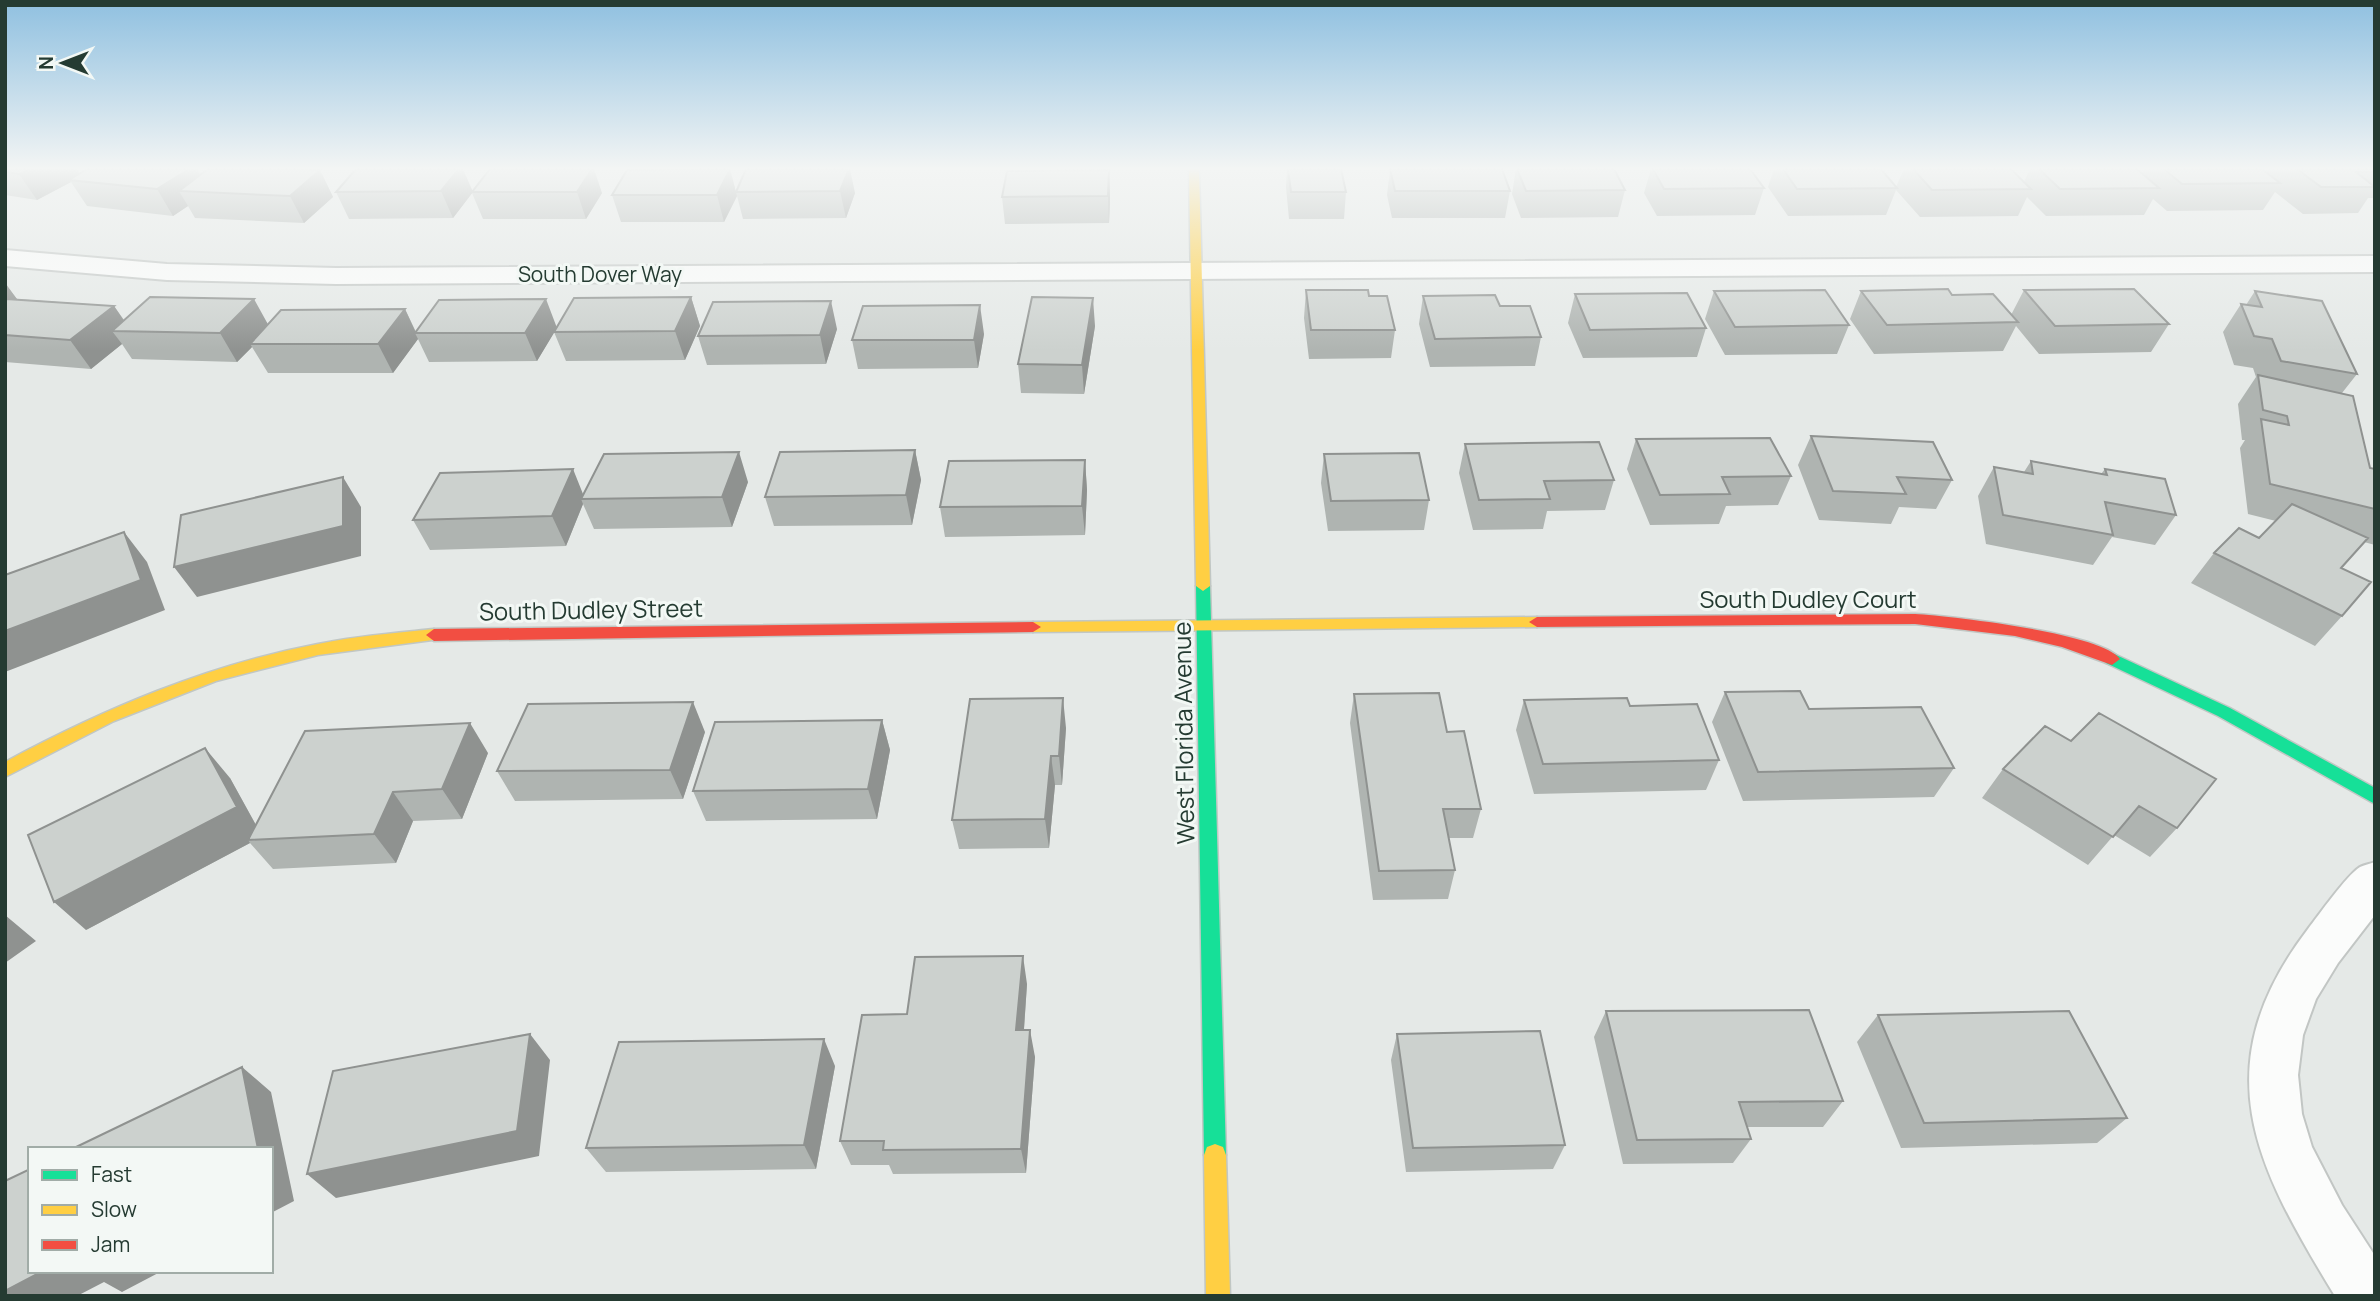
<svg xmlns="http://www.w3.org/2000/svg" width="2380" height="1301" viewBox="0 0 2380 1301" font-family="Manrope,sans-serif">
<rect width="100%" height="100%" fill="#e5e9e7"/>
<g fill="none" stroke-linecap="round" stroke-linejoin="round">
<g stroke="#c2c6c4" stroke-width="4">
<path id="street" d="M 5,250 L 167,264 L 336,268 L 2375,256 L 2375,272 L 336,284 L 167,280 L 5,266 Z
M 2375,862 L 2375,915 L 2338,963 L 2316,999 L 2303,1035 L 2298,1075 L 2302,1114 L 2312,1147 L 2342,1205 L 2375,1256 L 2375,1296 L 2335,1296 C 2255,1165 2203,1067 2308,929 C 2319,915 2346,876 2360,867 C 2364,865 2370,864 2375,862 Z"/>
</g>
<g stroke="#c1c7c4" stroke-width="3">
<path id="fast" d="M 1203,581 L 1210,586 L 1226,1155 L 1223,1163 L 1215,1166 L 1207,1163 L 1204,1155 L 1196,586 Z
M 2112,653 L 2230,708 L 2375,788 L 2375,804 L 2218,716 L 2106,663 L 2104,659 Z"/>
</g>
<g stroke="#c1c7c4" stroke-width="3">
<path id="slow" d="M 1189,169 L 1199,169 L 1210,586 L 1203,591 L 1196,586 Z
M 1537,617 L 1545,622 L 1537,627 L 1033,632 L 1025,627 L 1033,622 Z
M 434,629 L 442,635 L 440,639 L 318,655 L 216,681 L 114,721 L 5,777 L 5,762 C 104,709 207,665 318,644 C 356,636 395,633 434,629 Z
M 1215,1144 L 1223,1147 L 1226,1155 L 1230,1296 L 1206,1296 L 1204,1155 L 1207,1147 Z"/>
</g>
<g stroke="#c1c7c4" stroke-width="3">
<path id="jam" d="M 1915,614 C 1950,616 2102,633 2120,659 L 2112,665 L 2062,647 L 2015,636 L 1915,624 L 1537,627 L 1529,622 L 1537,617 Z
M 1033,622 L 1041,627 L 1033,632 L 434,641 L 426,635 L 434,629 Z"/>
</g>
<use href="#street" fill="#fbfcfb" fill-rule="evenodd"/>
<use href="#fast" fill="#16e098" fill-rule="evenodd"/>
<use href="#slow" fill="#ffcf43" fill-rule="evenodd"/>
<use href="#jam" fill="#f24e42" fill-rule="evenodd"/>
</g>
<path fill="#afb4b1" d="M 5,169 L 80,173 L 87,169 L 198,169 L 201,175 L 320,170 L 333,197 L 304,223 L 195,218 L 188,206 L 173,216 L 87,206 L 71,182 L 37,200 L 5,195 Z
M 356,169 L 472,192 L 490,169 L 602,193 L 586,219 L 483,219 L 472,193 L 453,218 L 349,219 L 336,192 Z
M 730,169 L 737,196 L 724,222 L 621,222 L 612,195 Z
M 746,169 L 855,193 L 846,218 L 743,219 L 736,192 Z
M 1287,169 L 1341,169 L 1346,192 L 1344,219 L 1289,219 L 1286,187 Z
M 1390,169 L 1510,191 L 1505,218 L 1392,218 L 1387,195 Z
M 1516,169 L 1614,169 L 1625,190 L 1618,217 L 1521,218 L 1512,194 Z
M 1651,169 L 1750,169 L 1764,188 L 1755,215 L 1657,216 L 1644,193 Z
M 1774,169 L 1881,169 L 1896,187 L 1904,169 L 2011,169 L 2024,182 L 2030,169 L 2137,169 L 2142,174 L 2145,169 L 2262,169 L 2266,172 L 2268,169 L 2375,169 L 2375,198 L 2368,198 L 2358,213 L 2303,214 L 2275,192 L 2263,210 L 2167,211 L 2153,199 L 2144,215 L 2046,216 L 2027,197 L 2018,216 L 1920,217 L 1896,190 L 1886,215 L 1788,216 L 1768,187 Z
M 1109,170 L 1110,197 L 1109,223 L 1005,224 L 1002,197 Z
M 5,284 L 17,299 L 114,306 L 124,320 L 268,324 L 405,309 L 416,332 L 557,327 L 691,297 L 700,326 L 685,360 L 566,361 L 554,332 L 537,361 L 429,362 L 418,339 L 393,373 L 268,373 L 252,347 L 237,362 L 132,359 L 122,344 L 91,369 L 5,362 Z
M 1306,290 L 1369,296 L 1395,330 L 1391,358 L 1309,359 L 1304,318 Z
M 2024,290 L 2169,324 L 2151,352 L 2039,354 L 2016,326 L 2003,351 L 1874,354 L 1850,319 L 1861,291 L 1952,295 L 2011,315 Z
M 1714,291 L 1849,325 L 1837,354 L 1725,355 L 1705,319 Z
M 2255,291 L 2357,374 L 2342,393 L 2370,468 L 2375,469 L 2375,545 L 2364,542 L 2342,568 L 2342,616 L 2315,646 L 2191,583 L 2214,553 L 2259,538 L 2276,521 L 2248,514 L 2240,448 L 2245,440 L 2242,440 L 2238,404 L 2256,377 L 2253,368 L 2234,365 L 2223,332 L 2241,304 L 2246,305 Z
M 1575,294 L 1706,328 L 1697,357 L 1583,358 L 1568,323 Z
M 1423,296 L 1500,306 L 1541,337 L 1535,366 L 1430,367 L 1419,324 Z
M 1095,326 L 1084,394 L 1021,393 L 1018,364 Z
M 837,329 L 826,364 L 707,365 L 698,336 Z
M 984,334 L 978,368 L 858,369 L 852,340 Z
M 1811,436 L 1952,480 L 1936,509 L 1899,507 L 1891,524 L 1819,520 L 1798,465 Z
M 1636,439 L 1791,476 L 1778,505 L 1726,506 L 1719,524 L 1650,525 L 1627,469 Z
M 1465,444 L 1614,480 L 1605,510 L 1547,511 L 1543,529 L 1473,530 L 1459,473 Z
M 915,450 L 921,480 L 912,525 L 774,526 L 765,497 Z
M 1324,454 L 1429,500 L 1424,530 L 1328,531 L 1321,483 Z
M 1085,460 L 1087,490 L 1085,535 L 945,537 L 940,507 Z
M 2031,461 L 2101,474 L 2105,469 L 2176,515 L 2155,545 L 2112,537 L 2093,565 L 1986,544 L 1978,496 L 1994,467 L 2024,472 Z
M 748,482 L 732,527 L 594,529 L 583,504 L 566,546 L 430,550 L 413,520 L 584,495 Z
M 1725,692 L 1809,709 L 1954,768 L 1934,797 L 1743,801 L 1712,722 Z
M 1354,694 L 1447,732 L 1481,809 L 1473,838 L 1449,838 L 1455,870 L 1448,899 L 1373,900 L 1350,723 Z
M 1524,700 L 1630,706 L 1719,760 L 1706,790 L 1534,794 L 1516,730 Z
M 882,720 L 890,750 L 877,819 L 706,821 L 693,791 Z
M 2045,726 L 2177,828 L 2150,857 L 2114,835 L 2088,865 L 1982,798 L 2003,769 Z
M 1066,728 L 1062,785 L 1055,785 L 1049,848 L 959,849 L 952,820 Z
M 705,732 L 683,799 L 515,801 L 497,771 Z
M 488,753 L 462,819 L 413,821 L 396,863 L 273,869 L 250,843 L 86,930 L 230,778 L 256,825 Z
M 1027,984 L 1024,1030 L 1035,1057 L 1026,1173 L 893,1174 L 889,1165 L 851,1165 L 840,1141 L 907,1014 Z
M 1606,1011 L 1843,1101 L 1823,1127 L 1747,1127 L 1751,1139 L 1733,1163 L 1623,1164 L 1594,1037 Z
M 1878,1015 L 2127,1118 L 2097,1143 L 1901,1148 L 1857,1042 Z
M 1397,1034 L 1565,1145 L 1553,1169 L 1406,1172 L 1391,1060 Z
M 835,1066 L 816,1169 L 606,1172 L 586,1148 Z"/>
<path fill="#8f9290" d="M 28,169 L 77,169 L 82,176 L 69,180 L 71,182 L 37,200 L 19,174 Z
M 189,169 L 197,169 L 210,192 L 179,191 L 188,206 L 173,216 L 157,189 Z
M 459,169 L 463,169 L 473,192 L 453,218 L 441,191 Z
M 592,169 L 594,169 L 602,193 L 586,219 L 577,192 Z
M 730,169 L 737,196 L 724,222 L 717,195 Z
M 849,169 L 850,169 L 855,193 L 846,218 L 840,191 Z
M 320,170 L 333,197 L 304,223 L 290,196 Z
M 1109,170 L 1110,197 L 1109,223 L 1108,196 Z
M 6,284 L 27,313 L 5,327 L 5,285 Z
M 691,297 L 700,326 L 685,360 L 675,331 Z
M 1093,298 L 1095,326 L 1084,394 L 1082,365 Z
M 254,299 L 270,328 L 250,344 L 252,347 L 237,362 L 220,333 Z
M 546,299 L 557,328 L 537,361 L 525,333 Z
M 831,301 L 837,329 L 826,364 L 820,335 Z
M 980,305 L 984,334 L 978,368 L 974,340 Z
M 114,306 L 131,331 L 112,331 L 122,344 L 91,369 L 70,340 Z
M 405,309 L 416,333 L 415,333 L 418,339 L 393,373 L 378,344 Z
M 915,450 L 921,480 L 912,525 L 906,495 Z
M 739,452 L 748,482 L 732,527 L 722,497 Z
M 1085,460 L 1087,490 L 1085,535 L 1082,506 Z
M 573,469 L 585,499 L 581,499 L 583,504 L 566,546 L 552,516 Z
M 343,477 L 361,507 L 361,556 L 197,597 L 174,567 Z
M 124,532 L 147,562 L 165,610 L 5,672 L 5,631 Z
M 1063,698 L 1066,728 L 1062,785 L 1059,756 Z
M 693,702 L 705,732 L 683,799 L 670,770 Z
M 882,720 L 890,750 L 877,819 L 868,789 Z
M 470,723 L 488,753 L 462,819 L 442,789 Z
M 205,748 L 230,778 L 262,836 L 248,840 L 250,843 L 86,930 L 54,902 Z
M 1051,756 L 1055,785 L 1049,848 L 1045,819 Z
M 393,792 L 413,821 L 396,863 L 374,834 Z
M 5,915 L 36,941 L 5,963 Z
M 1023,956 L 1027,984 L 1022,1057 L 1016,1030 Z
M 1030,1030 L 1035,1057 L 1026,1173 L 1021,1149 Z
M 530,1034 L 550,1060 L 539,1156 L 336,1198 L 307,1174 Z
M 824,1039 L 835,1066 L 816,1169 L 804,1145 Z
M 242,1067 L 271,1092 L 294,1201 L 271,1213 L 271,1149 L 258,1149 Z
M 43,1271 L 162,1271 L 122,1292 L 104,1282 L 77,1296 L 5,1296 L 5,1291 Z"/>
<path fill="#ccd1ce" stroke="#8f9290" stroke-width="2" d="M 5,169 L 28,169 L 19,174 L 5,172 Z
M 87,169 L 189,169 L 157,189 L 69,180 Z
M 208,169 L 289,169 L 320,170 L 290,196 L 179,191 Z
M 356,169 L 459,169 L 441,191 L 336,192 Z
M 490,169 L 592,169 L 577,192 L 472,192 Z
M 730,169 L 717,195 L 612,195 L 627,170 Z
M 746,169 L 849,169 L 840,191 L 736,192 Z
M 1288,169 L 1341,169 L 1346,192 L 1291,192 Z
M 1390,169 L 1502,169 L 1510,191 L 1395,191 Z
M 1517,169 L 1614,169 L 1625,190 L 1526,191 Z
M 1653,169 L 1750,169 L 1764,188 L 1664,189 Z
M 1783,169 L 1881,169 L 1897,188 L 1797,189 Z
M 1913,169 L 2011,169 L 2031,189 L 1932,190 Z
M 2039,169 L 2137,169 L 2159,188 L 2060,189 Z
M 2164,169 L 2262,169 L 2280,183 L 2182,184 Z
M 2297,169 L 2375,169 L 2375,172 L 2356,172 L 2375,187 L 2321,187 Z
M 1109,170 L 1108,196 L 1002,197 L 1007,171 Z
M 1948,289 L 1952,295 L 1993,294 L 2018,322 L 1887,325 L 1861,291 Z
M 2134,289 L 2169,324 L 2055,326 L 2024,290 Z
M 1306,290 L 1368,290 L 1369,296 L 1387,296 L 1395,330 L 1311,330 Z
M 1825,290 L 1849,325 L 1735,327 L 1714,291 Z
M 2255,291 L 2322,301 L 2357,374 L 2281,361 L 2272,339 L 2254,336 L 2241,304 L 2262,307 Z
M 1687,293 L 1706,328 L 1590,330 L 1575,294 Z
M 1495,295 L 1500,306 L 1530,306 L 1541,337 L 1435,339 L 1423,296 Z
M 150,297 L 254,299 L 220,333 L 112,331 Z
M 691,297 L 675,331 L 554,332 L 574,298 Z
M 1032,297 L 1093,298 L 1082,365 L 1018,364 Z
M 6,299 L 114,306 L 70,340 L 5,335 L 5,300 Z
M 546,299 L 525,333 L 415,333 L 439,300 Z
M 831,301 L 820,335 L 698,336 L 713,302 Z
M 980,305 L 974,340 L 852,340 L 863,306 Z
M 405,309 L 378,344 L 250,344 L 281,310 Z
M 2258,375 L 2353,396 L 2370,468 L 2375,469 L 2375,509 L 2270,484 L 2261,419 L 2289,425 L 2287,416 L 2263,410 Z
M 1811,436 L 1933,442 L 1952,480 L 1897,477 L 1906,494 L 1833,491 Z
M 1770,438 L 1791,476 L 1722,477 L 1730,494 L 1660,495 L 1636,439 Z
M 1599,442 L 1614,480 L 1544,481 L 1550,499 L 1479,500 L 1465,444 Z
M 915,450 L 906,495 L 765,497 L 780,452 Z
M 739,452 L 722,497 L 581,499 L 604,454 Z
M 1419,453 L 1429,500 L 1331,501 L 1324,454 Z
M 1085,460 L 1082,506 L 940,507 L 949,461 Z
M 2031,461 L 2107,475 L 2105,469 L 2165,479 L 2176,515 L 2105,502 L 2113,535 L 2003,515 L 1994,467 L 2033,474 Z
M 573,469 L 552,516 L 413,520 L 440,473 Z
M 343,477 L 343,526 L 174,567 L 181,515 Z
M 2292,504 L 2368,538 L 2341,568 L 2371,582 L 2342,616 L 2214,553 L 2239,528 L 2259,538 Z
M 124,532 L 141,580 L 5,631 L 5,575 Z
M 1800,691 L 1809,709 L 1921,707 L 1954,768 L 1758,772 L 1725,692 Z
M 1439,693 L 1447,732 L 1464,731 L 1481,809 L 1443,809 L 1455,870 L 1379,871 L 1354,694 Z
M 1063,698 L 1059,756 L 1051,756 L 1045,819 L 952,820 L 970,699 Z
M 1627,698 L 1630,706 L 1697,704 L 1719,760 L 1543,764 L 1524,700 Z
M 693,702 L 670,770 L 497,771 L 528,704 Z
M 2099,713 L 2216,779 L 2177,828 L 2139,806 L 2113,837 L 2003,769 L 2045,726 L 2071,741 Z
M 882,720 L 868,789 L 693,791 L 715,722 Z
M 470,723 L 442,789 L 393,792 L 374,834 L 248,840 L 305,731 Z
M 205,748 L 237,807 L 54,902 L 28,835 Z
M 1023,956 L 1016,1030 L 1030,1030 L 1021,1149 L 883,1150 L 884,1141 L 840,1141 L 862,1015 L 907,1014 L 915,957 Z
M 1809,1010 L 1843,1101 L 1739,1102 L 1751,1139 L 1637,1140 L 1606,1011 Z
M 2069,1011 L 2127,1118 L 1924,1123 L 1878,1015 Z
M 1540,1031 L 1565,1145 L 1413,1148 L 1397,1034 Z
M 530,1034 L 517,1131 L 307,1174 L 333,1071 Z
M 824,1039 L 804,1145 L 586,1148 L 619,1042 Z
M 242,1067 L 258,1149 L 72,1149 Z
M 30,1169 L 30,1271 L 43,1271 L 5,1291 L 5,1181 Z"/>
<linearGradient id="sky" x2="0" y2="1"><stop stop-color="#8fc0e0"/><stop offset="0.48" stop-color="#f3f5f4"/><stop offset="1" stop-color="#f3f5f4" stop-opacity="0"/></linearGradient>
<rect width="2380" height="351" fill="url(#sky)"/>
<g text-anchor="middle" dominant-baseline="central" stroke-width="6" stroke-linejoin="round" paint-order="stroke">
<g font-size="21" fill="#253b32" stroke="#f3f8f5">
<text x="600" y="274">South Dover Way</text>
</g>
<g font-size="24" fill="#253b32" stroke="#f3f8f5">
<text x="1808" y="598">South Dudley Court</text>
<text transform="translate(591 609) rotate(-1)">South Dudley Street</text>
<text transform="translate(1183 733) rotate(-91)">West Florida Avenue</text>
</g>
</g>
<rect width="2380" height="1301" fill="none" stroke="#253b32" stroke-width="14"/>
<rect x="28" y="1147" width="245" height="126" fill="#f3f8f5" stroke="#a1aca7" stroke-width="2"/>
<rect x="42" y="1170" width="35" height="10" fill="#16e098" stroke="#a1aca7" stroke-width="2"/>
<text x="91" y="1182" font-size="21" fill="#253b32">Fast</text>
<rect x="42" y="1205" width="35" height="10" fill="#ffcf43" stroke="#a1aca7" stroke-width="2"/>
<text x="91" y="1217" font-size="21" fill="#253b32">Slow</text>
<rect x="42" y="1240" width="35" height="10" fill="#f24e42" stroke="#a1aca7" stroke-width="2"/>
<text x="91" y="1252" font-size="21" fill="#253b32">Jam</text>
<g transform="translate(63 63) rotate(270)" stroke="#f3f8f5" stroke-width="5" paint-order="stroke">
<path d="M0-5L12 26L0 18L-12 26Z" fill="#253b32"/>
<text y="-10" font-size="19" font-weight="bold" text-anchor="middle" fill="#253b32">N</text>
</g>
</svg>
